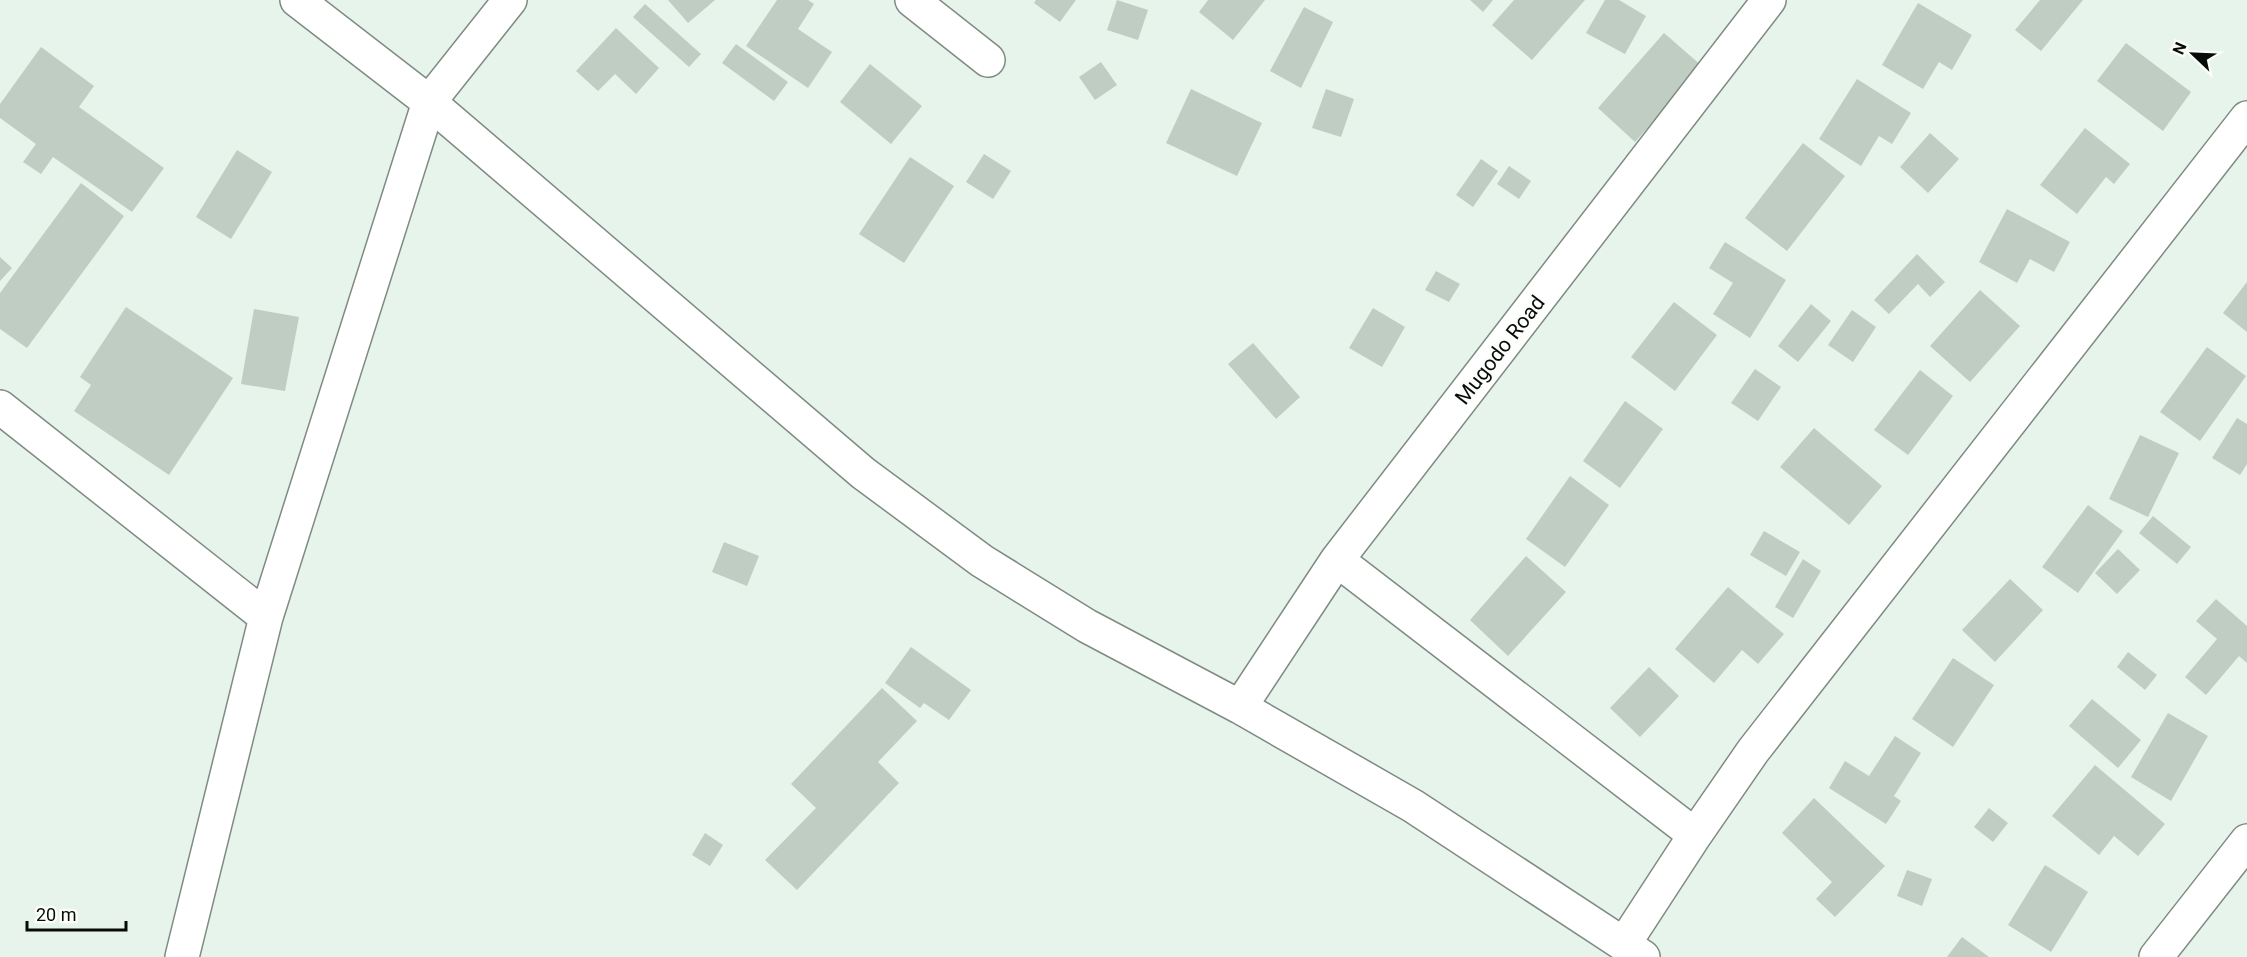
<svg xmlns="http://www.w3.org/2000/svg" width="2247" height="957" viewBox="0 0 2247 957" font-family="Roboto,sans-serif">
<rect width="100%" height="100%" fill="#e7f4eb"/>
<path fill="#c0cdc3" d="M 668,0 L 715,0 L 688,23 Z
M 777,0 L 808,0 L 814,4 L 798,29 L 832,52 L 808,88 L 746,46 Z
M 1036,0 L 1076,0 L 1060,22 L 1034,3 Z
M 1117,0 L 1148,10 L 1138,40 L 1107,30 Z
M 1208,0 L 1265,0 L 1233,40 L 1199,12 Z
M 1470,0 L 1493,0 L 1483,12 Z
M 1514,0 L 1585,0 L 1532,60 L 1492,25 Z
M 1605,0 L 1619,0 L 1646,16 L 1625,54 L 1586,33 Z
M 2040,0 L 2083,0 L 2041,51 L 2015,30 Z
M 1918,3 L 1972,35 L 1952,70 L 1939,62 L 1923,89 L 1882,65 Z
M 645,4 L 701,54 L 689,67 L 633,17 Z
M 1304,7 L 1333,22 L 1301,88 L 1270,71 Z
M 616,28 L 659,68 L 636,94 L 615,74 L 598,91 L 576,71 Z
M 1664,33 L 1702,66 L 1635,142 L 1598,108 Z
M 2126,43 L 2191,92 L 2163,131 L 2097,81 Z
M 736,44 L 788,82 L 774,101 L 722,63 Z
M 41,47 L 94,86 L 79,107 L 164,168 L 132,212 L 53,157 L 41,174 L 23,162 L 36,144 L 0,118 L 0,104 Z
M 1101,62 L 1117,85 L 1095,100 L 1079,77 Z
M 870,64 L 922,106 L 891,144 L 840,102 Z
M 1857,79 L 1911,113 L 1892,144 L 1879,136 L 1861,166 L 1819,139 Z
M 1191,89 L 1262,123 L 1237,176 L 1166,143 Z
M 1326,89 L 1354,99 L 1341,137 L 1312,128 Z
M 2085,128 L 2130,164 L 2114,184 L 2106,177 L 2077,214 L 2040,185 Z
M 1930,133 L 1959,159 L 1928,193 L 1900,167 Z
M 1803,143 L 1845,176 L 1787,251 L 1745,218 Z
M 237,150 L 272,172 L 231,239 L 196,217 Z
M 984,154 L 1011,171 L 993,199 L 966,182 Z
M 910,157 L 954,186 L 904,263 L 859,234 Z
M 1481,159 L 1498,171 L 1473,207 L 1456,195 Z
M 1509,166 L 1531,181 L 1519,199 L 1497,184 Z
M 81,183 L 124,216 L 27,348 L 0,329 L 0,293 Z
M 2007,209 L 2070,242 L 2054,272 L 2030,259 L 2017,283 L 1979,262 Z
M 1725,242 L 1786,280 L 1750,338 L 1713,314 L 1733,283 L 1709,268 Z
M 1917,254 L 1945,282 L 1930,297 L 1918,284 L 1889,314 L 1874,300 Z
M 0,257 L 12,268 L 0,281 Z
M 1436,271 L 1460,284 L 1449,302 L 1425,290 Z
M 2247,282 L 2247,332 L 2223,313 Z
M 1980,290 L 2020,326 L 1970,382 L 1930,346 Z
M 1674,302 L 1717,335 L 1675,391 L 1631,357 Z
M 1811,304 L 1831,321 L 1798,362 L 1778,346 Z
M 126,307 L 233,378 L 169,475 L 74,411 L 91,385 L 80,377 Z
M 1373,308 L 1405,327 L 1382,367 L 1349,348 Z
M 254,309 L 299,317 L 285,391 L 241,384 Z
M 1852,310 L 1876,327 L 1853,362 L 1828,345 Z
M 1253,343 L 1300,397 L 1276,419 L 1228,364 Z
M 2207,347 L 2246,376 L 2200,441 L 2160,412 Z
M 1755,369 L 1781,387 L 1758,421 L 1731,403 Z
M 1920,370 L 1953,396 L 1908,455 L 1874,430 Z
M 1625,401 L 1663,429 L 1620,488 L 1583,461 Z
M 2237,418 L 2247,424 L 2247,464 L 2240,475 L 2212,458 Z
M 1814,428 L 1882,486 L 1849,525 L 1780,467 Z
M 2140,435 L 2179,453 L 2148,517 L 2109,499 Z
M 1570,476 L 1609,505 L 1565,567 L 1526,539 Z
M 2088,505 L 2123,531 L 2078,593 L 2042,567 Z
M 2153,516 L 2191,547 L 2177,564 L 2139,533 Z
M 1764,531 L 1800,552 L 1786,576 L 1750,555 Z
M 724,542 L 759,556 L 747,586 L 712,572 Z
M 2118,549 L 2140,570 L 2117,594 L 2095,573 Z
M 1526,556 L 1566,592 L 1508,656 L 1470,620 Z
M 1803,559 L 1821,571 L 1793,618 L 1775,607 Z
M 2010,579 L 2043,610 L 1995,662 L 1962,630 Z
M 1728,587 L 1784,634 L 1758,664 L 1742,650 L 1714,683 L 1675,649 Z
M 2216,599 L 2247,626 L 2247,663 L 2239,656 L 2206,695 L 2185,677 L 2217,639 L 2196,621 Z
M 911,647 L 971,690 L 949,720 L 924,703 L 920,708 L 885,683 Z
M 2128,652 L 2157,675 L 2145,690 L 2117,667 Z
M 1953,658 L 1994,685 L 1953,747 L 1912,719 Z
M 1649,667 L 1679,696 L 1640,737 L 1610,708 Z
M 882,688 L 917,721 L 878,762 L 899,783 L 797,890 L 765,860 L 816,808 L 791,784 Z
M 2092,699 L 2141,740 L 2118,768 L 2069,726 Z
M 2168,713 L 2208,736 L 2171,801 L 2131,777 Z
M 1895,736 L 1921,753 L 1894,796 L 1901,801 L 1886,824 L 1829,788 L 1845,761 L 1869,776 Z
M 2095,765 L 2165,824 L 2138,856 L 2114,836 L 2099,855 L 2052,816 Z
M 1814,798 L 1885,866 L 1835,917 L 1816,899 L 1832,882 L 1782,833 Z
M 1989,808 L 2008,823 L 1993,842 L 1974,827 Z
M 705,833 L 723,845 L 710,866 L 692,855 Z
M 2045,865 L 2088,892 L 2051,952 L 2008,925 Z
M 1907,870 L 1932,879 L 1922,906 L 1897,896 Z
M 1962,937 L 1989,957 L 1947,957 Z"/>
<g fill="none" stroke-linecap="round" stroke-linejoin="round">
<g stroke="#7f8b82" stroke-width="36">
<path id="minor" d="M 297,0 L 429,102 L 863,473 L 982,561 L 1087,626 L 1240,707 L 1413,806 L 1643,957
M 912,0 L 988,60
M 0,407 L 266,617
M 1337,560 L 1695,835
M 1240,707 L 1337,560 L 1769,0
M 1624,944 L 1695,835 L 1753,751 L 2247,118
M 182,957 L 266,617 L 429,102 L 510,0
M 2156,957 L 2247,841"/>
</g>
<use href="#minor" stroke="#fff" stroke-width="33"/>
</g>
<g text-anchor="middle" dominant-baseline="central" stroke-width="6" stroke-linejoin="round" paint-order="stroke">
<g font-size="21" fill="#080c09" stroke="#fcfefc">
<text transform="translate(1500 350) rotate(-52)">Mugodo Road</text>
</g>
</g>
<g transform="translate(2193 54) rotate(293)" stroke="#fcfefc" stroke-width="4.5" paint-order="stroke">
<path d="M0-4.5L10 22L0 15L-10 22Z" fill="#080c09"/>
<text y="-9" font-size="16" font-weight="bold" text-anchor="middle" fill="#080c09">N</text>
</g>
<path d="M27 921v9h99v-9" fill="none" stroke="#080c09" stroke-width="3"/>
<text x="36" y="921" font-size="18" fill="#080c09" stroke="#fcfefc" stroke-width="4.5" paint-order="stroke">20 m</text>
</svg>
